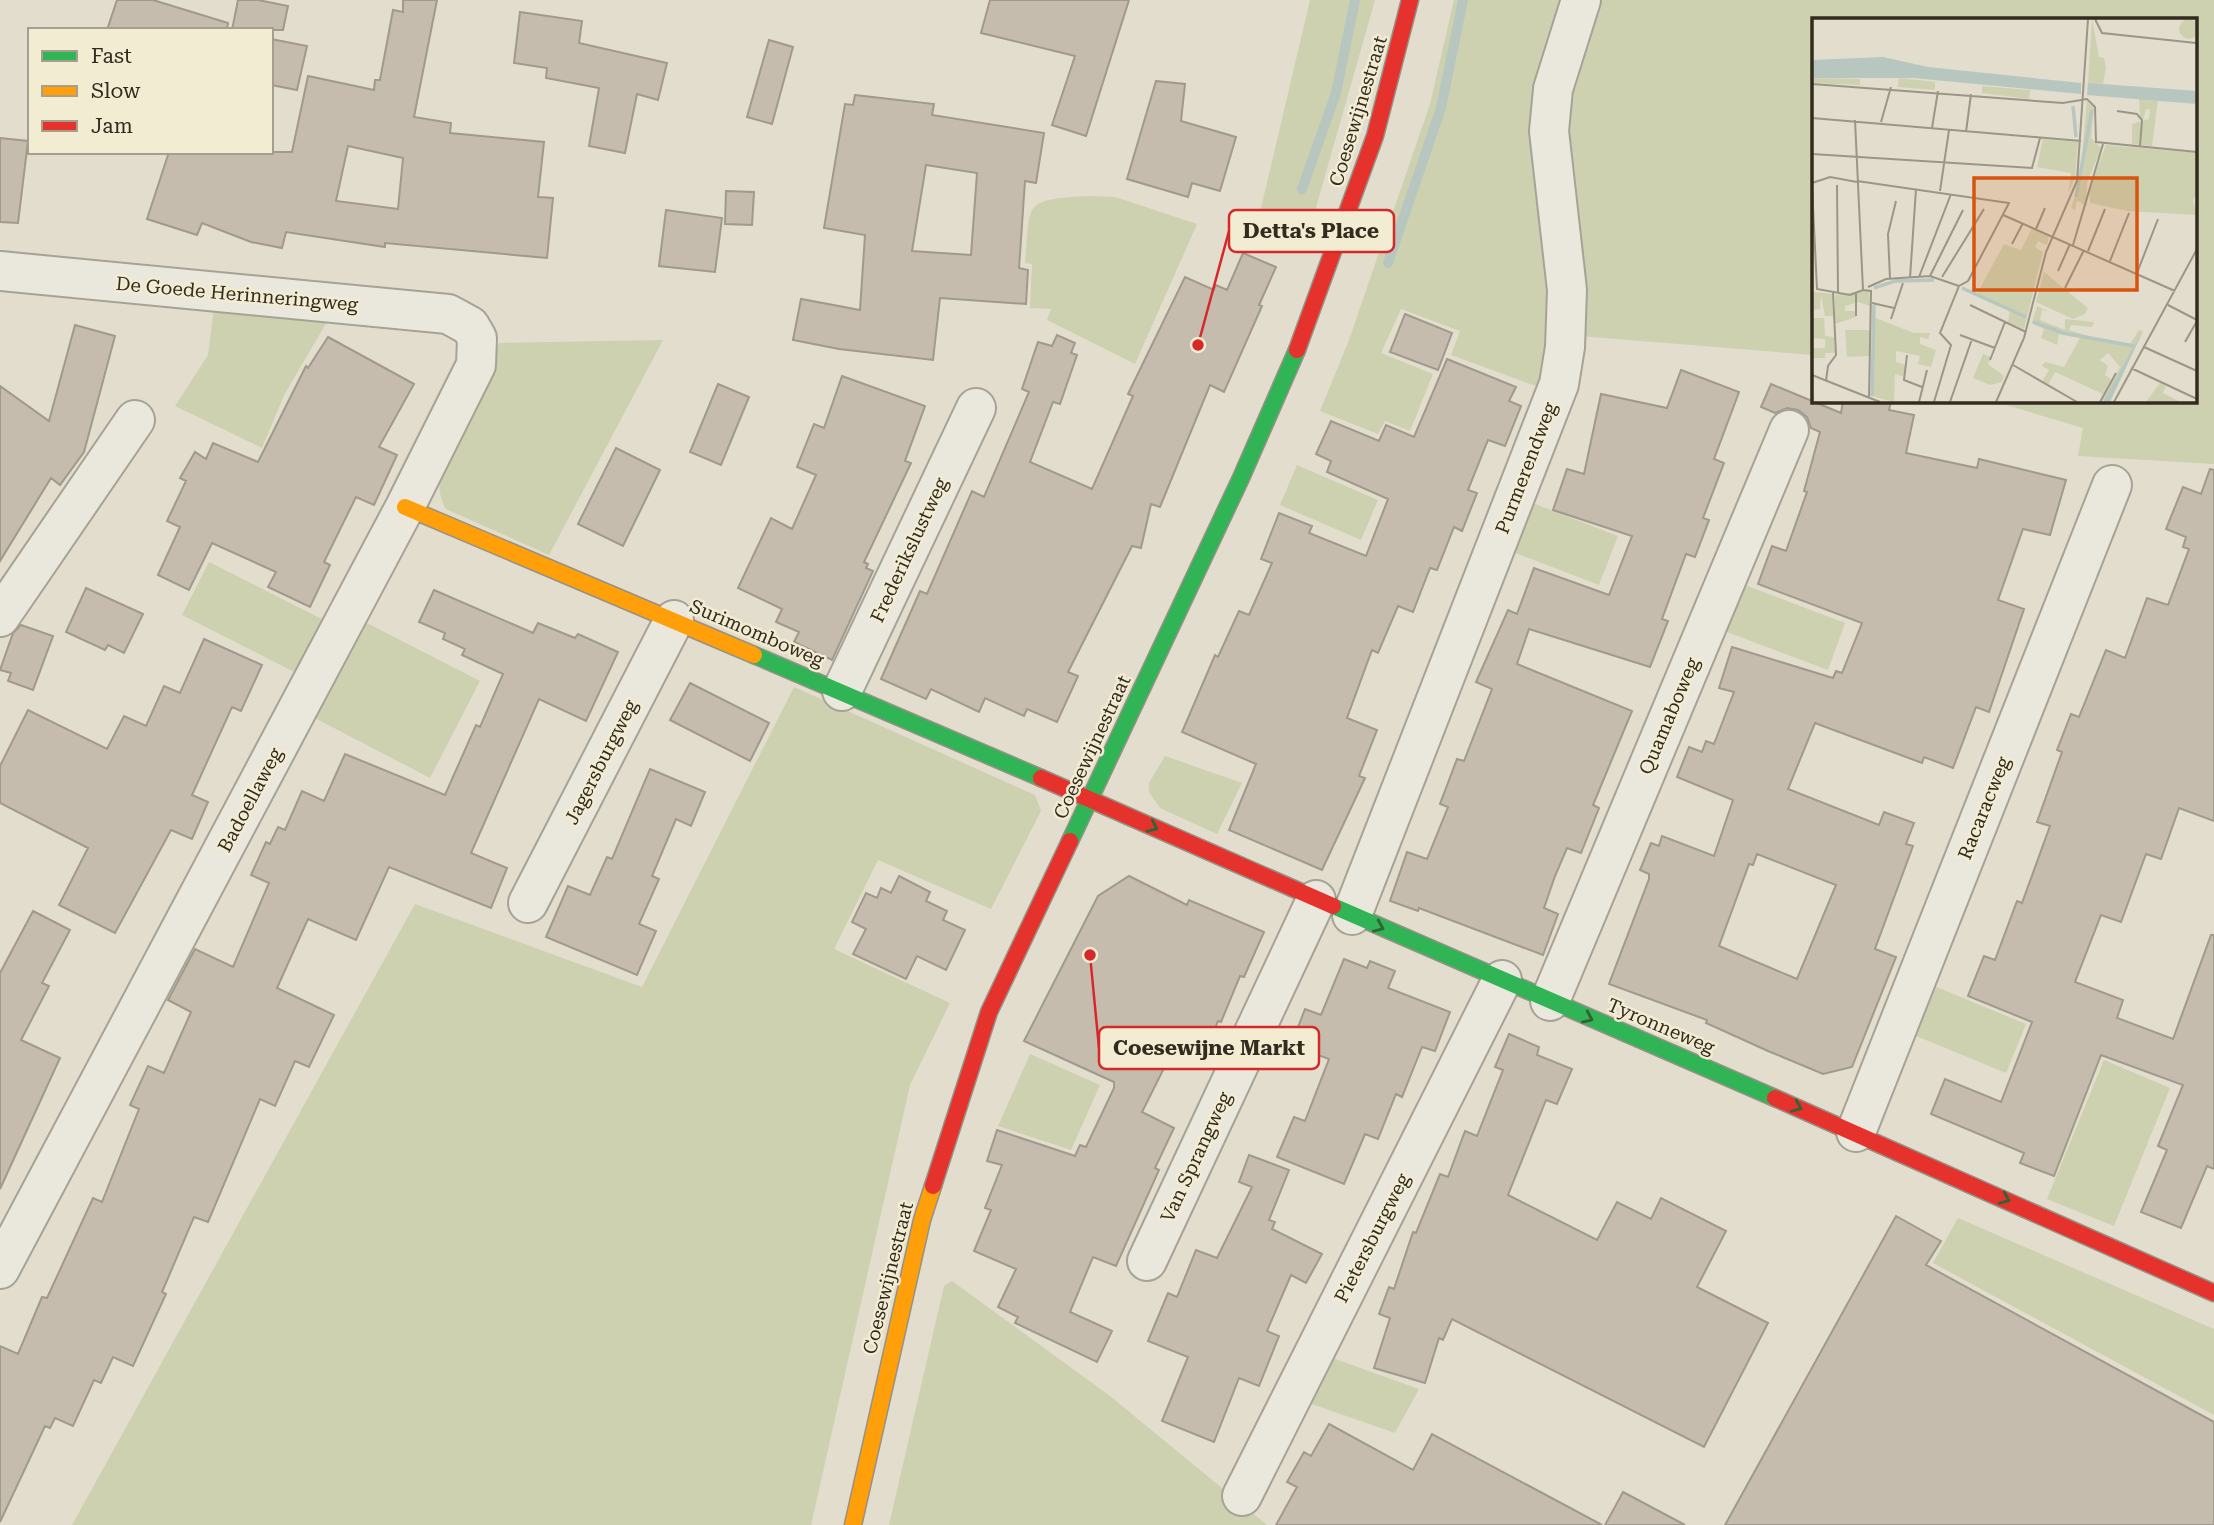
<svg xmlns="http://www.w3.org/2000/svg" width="2214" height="1525" viewBox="0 0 2214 1525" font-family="'Roboto Serif',serif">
<rect width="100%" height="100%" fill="#e2ddcc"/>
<path fill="#cdd1b0" d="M 1310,0 L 1375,0 L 1315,211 L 1298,224 L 1277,222 L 1261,208 Z
M 1454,0 L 1565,0 L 1553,325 L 1541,388 L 1451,355 L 1460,331 L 1401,309 L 1381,353 L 1433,374 L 1410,431 L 1385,421 L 1378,434 L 1320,411 L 1349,340 L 1430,104 Z
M 1600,0 L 2214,0 L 2214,464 L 2078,456 L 2083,428 L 1993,401 L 2195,401 L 2195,19 L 1813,19 L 1813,355 L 1580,336 L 1564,150 L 1569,102 L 1582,49 Z
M 1088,196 L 1115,197 L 1197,224 L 1135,364 L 1047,320 L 1051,309 L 1030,308 L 1032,264 L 1025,263 C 1031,202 1021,200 1088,196 Z
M 214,308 L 331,315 L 284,395 L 262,448 L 175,406 L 208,355 Z
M 663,340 L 549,555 L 446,509 C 436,492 439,478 445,460 L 499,343 Z
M 1297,465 L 1378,500 L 1361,540 L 1280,505 Z
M 1530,502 L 1618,536 L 1599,585 L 1510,551 Z
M 209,562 L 332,624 L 304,677 L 182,615 Z
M 1745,585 L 1845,623 L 1828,670 L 1727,632 Z
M 361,620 L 480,681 L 430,778 L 311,716 Z
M 794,687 L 1035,795 L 1041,811 L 991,909 L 878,860 L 834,949 L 950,1003 L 910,1085 L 811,1525 L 72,1525 L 415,904 L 642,987 Z
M 1165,756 L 1242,783 L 1217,834 L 1160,808 L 1149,792 L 1149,783 Z
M 1929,984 L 2026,1024 L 2006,1073 L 1909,1033 Z
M 1030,1054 L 1100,1085 L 1071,1150 L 998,1126 Z
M 2104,1060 L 2170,1088 L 2114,1226 L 2047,1199 Z
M 1958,1218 L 2214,1329 L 2214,1415 L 1933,1263 Z
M 952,1281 L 1110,1396 L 1267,1525 L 889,1525 L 944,1286 Z
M 1327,1356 L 1419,1389 L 1395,1433 L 1306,1402 Z"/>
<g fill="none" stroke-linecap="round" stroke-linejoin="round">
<path stroke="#b7c7bf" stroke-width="10" d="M 1302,189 L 1336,93 L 1355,0
M 1388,263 L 1441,108 L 1463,0"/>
</g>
<path fill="#c5bcad" stroke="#a1998c" stroke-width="2" fill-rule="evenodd" d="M 117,0 L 153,0 L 228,23 L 227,30 L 107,30 Z
M 238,0 L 258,0 L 288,6 L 283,30 L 232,30 Z
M 403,0 L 437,0 L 414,117 L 451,123 L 450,133 L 544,142 L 538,197 L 553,198 L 547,258 L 385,243 L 385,247 L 286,232 L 282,248 L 251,242 L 202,223 L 197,235 L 147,219 L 169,152 L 292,152 L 308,76 L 374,90 L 375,80 L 380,80 L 393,10 L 403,12 ZM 348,146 L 403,158 L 398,209 L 336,201 Z
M 990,0 L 1129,0 L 1086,136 L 1052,125 L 1075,56 L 981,33 Z
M 520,12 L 582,21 L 579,43 L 667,63 L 658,100 L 637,94 L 625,153 L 589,146 L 599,88 L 546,78 L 547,68 L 514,63 Z
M 271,39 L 307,46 L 297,90 L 271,85 Z
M 769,40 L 793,47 L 772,124 L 747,117 Z
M 1156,81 L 1185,84 L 1181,121 L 1236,137 L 1220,191 L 1192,183 L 1188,197 L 1127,179 Z
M 855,95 L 934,104 L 932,115 L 1044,133 L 1036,183 L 1025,181 L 1019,268 L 1028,270 L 1026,304 L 940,298 L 933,360 L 839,349 L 793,340 L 801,299 L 860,310 L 865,235 L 824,228 L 845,104 L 853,105 ZM 926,165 L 977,173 L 971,255 L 912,251 Z
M 0,138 L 28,141 L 18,223 L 0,222 Z
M 726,191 L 754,192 L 752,225 L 725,224 Z
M 666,210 L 722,218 L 715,272 L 659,266 Z
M 1243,253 L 1276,267 L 1259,305 L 1262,306 L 1224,392 L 1210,385 L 1160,507 L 1151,504 L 1141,548 L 1132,546 L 1068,672 L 1078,676 L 1057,722 L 1027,709 L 1024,716 L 985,698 L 979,712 L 931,689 L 926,699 L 881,679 L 920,591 L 927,594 L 972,491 L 984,497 L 1029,392 L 1022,389 L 1038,342 L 1052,346 L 1057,335 L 1075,343 L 1071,353 L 1077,355 L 1060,404 L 1053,402 L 1030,462 L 1092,489 L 1133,396 L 1128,394 L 1185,277 L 1214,290 L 1216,285 L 1227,290 Z
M 1405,314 L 1452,333 L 1438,370 L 1390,352 Z
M 75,325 L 115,336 L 84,452 L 60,485 L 51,478 L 0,561 L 0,386 L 49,421 Z
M 328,337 L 414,384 L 379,447 L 397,455 L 374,505 L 356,497 L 324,562 L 330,565 L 310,607 L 268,587 L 276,572 L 212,543 L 189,590 L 158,575 L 180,527 L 167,521 L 186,481 L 180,478 L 195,452 L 206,459 L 213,443 L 258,462 L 306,366 L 308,368 Z
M 1447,359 L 1516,387 L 1509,401 L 1521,406 L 1505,446 L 1488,440 L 1468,490 L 1477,493 L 1462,531 L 1454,527 L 1437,570 L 1430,568 L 1413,612 L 1398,606 L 1378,653 L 1372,650 L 1347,718 L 1377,730 L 1359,776 L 1365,778 L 1322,870 L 1229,830 L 1256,764 L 1182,732 L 1215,655 L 1218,657 L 1239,611 L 1249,615 L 1272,563 L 1261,559 L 1279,513 L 1312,526 L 1309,533 L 1366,556 L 1388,499 L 1327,472 L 1331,461 L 1316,454 L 1331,421 L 1379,441 L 1386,425 L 1414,437 Z
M 1681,370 L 1739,392 L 1714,459 L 1724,463 L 1703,518 L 1709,520 L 1695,557 L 1686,554 L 1662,619 L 1668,621 L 1650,667 L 1529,629 L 1517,664 L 1632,711 L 1593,805 L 1599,808 L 1581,853 L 1567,848 L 1555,876 L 1544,908 L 1558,914 L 1543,955 L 1419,908 L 1418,911 L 1390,901 L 1407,852 L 1427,859 L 1448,807 L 1440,804 L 1457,759 L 1464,761 L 1492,689 L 1476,682 L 1508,610 L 1517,614 L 1534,568 L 1609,595 L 1632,536 L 1553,510 L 1567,469 L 1584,474 L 1601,394 L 1667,408 Z
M 842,376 L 925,406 L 905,461 L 911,463 L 864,562 L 868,564 L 866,568 L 873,571 L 832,660 L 794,642 L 799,632 L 776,622 L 782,609 L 738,588 L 771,518 L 792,529 L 816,475 L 797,467 L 814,424 L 824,428 Z
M 718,384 L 749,397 L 721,465 L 690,452 Z
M 1771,384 L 1841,413 L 1843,401 L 1891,401 L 1889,410 L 1914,415 L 1906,453 L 1977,468 L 1979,459 L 2066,480 L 2050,535 L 2023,529 L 1998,600 L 2024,609 L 1989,712 L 1976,707 L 1953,768 L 1924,757 L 1922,763 L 1815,723 L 1788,789 L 1879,825 L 1884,812 L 1914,823 L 1906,844 L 1913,846 L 1875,949 L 1896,957 L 1852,1067 L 1823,1074 L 1768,1051 L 1706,1023 L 1707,1020 L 1609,984 L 1649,879 L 1649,874 L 1640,870 L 1651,843 L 1659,846 L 1662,836 L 1714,856 L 1733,800 L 1677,777 L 1689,747 L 1702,752 L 1706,741 L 1714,744 L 1734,692 L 1719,688 L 1732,647 L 1833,678 L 1836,671 L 1842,673 L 1862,623 L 1758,584 L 1772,546 L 1786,551 L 1807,492 L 1804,491 L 1820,432 L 1811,428 L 1807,417 L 1798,410 L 1787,408 L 1775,413 L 1761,407 ZM 1757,854 L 1836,885 L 1797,979 L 1719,946 L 1749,864 L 1753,865 Z
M 616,448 L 660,470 L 623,546 L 578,524 Z
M 2210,469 L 2214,470 L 2214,821 L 2179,808 L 2161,859 L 2146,854 L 2121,922 L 2101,915 L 2075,982 L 2123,1000 L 2117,1018 L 2173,1039 L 2211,935 L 2214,935 L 2214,1169 L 2207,1166 L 2181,1228 L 2141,1212 L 2167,1150 L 2158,1146 L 2183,1085 L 2101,1055 L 2054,1176 L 2020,1163 L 2024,1153 L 1931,1114 L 1945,1079 L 2001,1102 L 2032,1022 L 1968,996 L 1984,956 L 1995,960 L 2017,901 L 2022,903 L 2050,826 L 2037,822 L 2062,752 L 2057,750 L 2071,714 L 2079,717 L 2106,650 L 2125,658 L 2147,598 L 2168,605 L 2189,549 L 2183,547 L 2186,537 L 2166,529 L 2183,487 L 2201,494 Z
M 86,588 L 143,614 L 124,653 L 108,645 L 105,650 L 66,632 Z
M 434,590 L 533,633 L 538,623 L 575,638 L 578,634 L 618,652 L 586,721 L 539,699 L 471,853 L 507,868 L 491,908 L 389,867 L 356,940 L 308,919 L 277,988 L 334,1015 L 309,1067 L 295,1061 L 275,1106 L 260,1099 L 208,1222 L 194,1217 L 162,1292 L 166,1294 L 133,1366 L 113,1357 L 101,1383 L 94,1380 L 73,1426 L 55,1418 L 50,1428 L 45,1426 L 0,1522 L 0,1346 L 18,1354 L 42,1297 L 47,1298 L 93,1198 L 102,1202 L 139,1109 L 130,1105 L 148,1066 L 164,1073 L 191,1012 L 168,1000 L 195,949 L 233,967 L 269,883 L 251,875 L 266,842 L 270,844 L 278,827 L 285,830 L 302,791 L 324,801 L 345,754 L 445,795 L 476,725 L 480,727 L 503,674 L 462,655 L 465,649 L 443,639 L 445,633 L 419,622 Z
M 21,625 L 53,636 L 33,690 L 8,681 L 11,673 L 0,670 L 13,633 Z
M 204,639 L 262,665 L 241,711 L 232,707 L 192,795 L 208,802 L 192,839 L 171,830 L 115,933 L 59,905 L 88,848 L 0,803 L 0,766 L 28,710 L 107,749 L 124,716 L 146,726 L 164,686 L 180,693 Z
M 690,683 L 769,723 L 750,761 L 670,720 Z
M 650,769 L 705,792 L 691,826 L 676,819 L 652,876 L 659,879 L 639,924 L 656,931 L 637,975 L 546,937 L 568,886 L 590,895 L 607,857 L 612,859 Z
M 899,876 L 930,892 L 926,901 L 947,911 L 943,920 L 965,930 L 946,970 L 917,956 L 906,979 L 853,954 L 866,929 L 852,922 L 866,893 L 877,898 L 881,888 L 891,893 Z
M 1129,876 L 1187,905 L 1189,900 L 1264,932 L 1244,977 L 1240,976 L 1221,1022 L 1218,1021 L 1200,1068 L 1170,1056 L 1142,1112 L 1174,1128 L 1155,1168 L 1159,1170 L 1116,1266 L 1093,1257 L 1070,1312 L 1112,1331 L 1097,1362 L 1015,1323 L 1018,1317 L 998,1307 L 1016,1269 L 974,1251 L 991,1210 L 985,1208 L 1002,1165 L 987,1161 L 997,1130 L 1075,1156 L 1080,1145 L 1086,1147 L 1114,1088 L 1114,1082 L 1024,1041 L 1098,896 Z
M 33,911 L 70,930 L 42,983 L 49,986 L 21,1040 L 60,1058 L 0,1189 L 0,973 Z
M 1344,959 L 1367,968 L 1370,961 L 1395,971 L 1388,988 L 1450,1012 L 1435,1051 L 1422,1047 L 1402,1097 L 1396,1094 L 1378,1139 L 1365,1134 L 1344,1184 L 1277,1157 L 1294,1117 L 1305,1121 L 1329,1059 L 1291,1045 L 1305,1009 L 1321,1015 Z
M 1509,1034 L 1539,1047 L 1537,1055 L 1572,1069 L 1557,1104 L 1546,1100 L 1508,1195 L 1597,1240 L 1617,1202 L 1651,1219 L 1661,1198 L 1726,1231 L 1697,1287 L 1768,1323 L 1704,1447 L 1452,1319 L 1443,1340 L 1439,1338 L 1425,1383 L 1374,1368 L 1390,1318 L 1379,1314 L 1389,1287 L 1394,1289 L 1413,1232 L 1416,1233 L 1440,1174 L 1448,1177 L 1465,1131 L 1477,1136 L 1503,1070 L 1495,1067 Z
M 1249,1155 L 1289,1170 L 1269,1220 L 1275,1222 L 1272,1229 L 1322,1254 L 1306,1283 L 1291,1275 L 1267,1331 L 1279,1336 L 1259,1386 L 1239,1378 L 1214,1442 L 1162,1421 L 1188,1357 L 1148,1341 L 1168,1293 L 1177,1297 L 1196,1250 L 1217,1258 L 1252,1187 L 1239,1182 Z
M 1896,1216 L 1941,1241 L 1926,1265 L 2214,1422 L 2214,1525 L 1725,1525 Z
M 1329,1424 L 1413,1470 L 1432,1434 L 1602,1525 L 1276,1525 L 1297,1487 L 1287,1482 L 1304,1452 L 1311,1456 Z
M 1623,1492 L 1685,1525 L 1605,1525 Z"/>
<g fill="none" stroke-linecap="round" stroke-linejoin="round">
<g stroke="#a7a296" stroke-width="42">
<path id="street" d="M 0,271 L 448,314 L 470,326 L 477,338 L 476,365 L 405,507 L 0,1269
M 0,617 L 135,420
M 842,691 L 976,408
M 528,903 L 674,620
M 1352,915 L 1559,384 L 1565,347 L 1567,290 L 1549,131 L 1553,89 L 1581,0
M 1550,1001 L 1789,430
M 1856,1132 L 2112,485
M 1147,1261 L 1316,900
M 1242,1496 L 1502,980"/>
</g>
<g stroke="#969185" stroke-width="19">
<path id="fast" d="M 754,655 L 1041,778
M 1070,841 L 1241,478 L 1297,350
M 1333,906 L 1775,1098"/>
</g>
<g stroke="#969185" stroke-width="19">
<path id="slow" d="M 405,507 L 754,655
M 853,1525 L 922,1220 L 933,1186"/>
</g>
<g stroke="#969185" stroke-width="19">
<path id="jam" d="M 1297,350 L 1375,136 L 1410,0
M 1041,778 L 1333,906
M 1775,1098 L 2214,1293
M 933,1186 L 989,1012 L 1070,841"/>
</g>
<use href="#street" stroke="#eae7dd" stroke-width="38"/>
<use href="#fast" stroke="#30b455" stroke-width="16"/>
<use href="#slow" stroke="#ff9f0a" stroke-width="16"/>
<use href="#jam" stroke="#e5322d" stroke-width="16"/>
</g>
<defs><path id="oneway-chevron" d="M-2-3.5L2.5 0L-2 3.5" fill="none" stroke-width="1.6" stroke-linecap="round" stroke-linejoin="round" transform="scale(1.75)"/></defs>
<g stroke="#326235">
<use href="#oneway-chevron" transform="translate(1153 827) rotate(24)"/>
<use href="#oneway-chevron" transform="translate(1379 927) rotate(23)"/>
<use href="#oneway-chevron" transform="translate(1588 1018) rotate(24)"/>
<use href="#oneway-chevron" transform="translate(1797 1107) rotate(23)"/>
<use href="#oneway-chevron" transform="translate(2005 1199) rotate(24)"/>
</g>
<g text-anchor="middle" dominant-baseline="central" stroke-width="5" stroke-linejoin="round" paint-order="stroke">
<g font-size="19" fill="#342b1f" stroke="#f2ecd3">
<text transform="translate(1358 111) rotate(-73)">Coesewijnestraat</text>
<text transform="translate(237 294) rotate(5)">De Goede Herinneringweg</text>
<text transform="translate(1526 468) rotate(-69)">Purmerendweg</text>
<text transform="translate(909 550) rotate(-65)">Frederikslustweg</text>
<text transform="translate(757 633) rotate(23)">Surimomboweg</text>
<text transform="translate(1669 716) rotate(-67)">Quamaboweg</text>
<text transform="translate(1092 747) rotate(-65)">Coesewijnestraat</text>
<text transform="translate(601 762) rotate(-63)">Jagersburgweg</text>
<text transform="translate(250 800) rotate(-62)">Badoellaweg</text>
<text transform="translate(1984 808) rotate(-68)">Racaracweg</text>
<text transform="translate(1661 1026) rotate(23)">Tyronneweg</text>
<text transform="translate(1196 1157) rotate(-65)">Van Sprangweg</text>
<text transform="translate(1372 1238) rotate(-63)">Pietersburgweg</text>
<text transform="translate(888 1278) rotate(-76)">Coesewijnestraat</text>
</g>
</g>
<g transform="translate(1812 18)">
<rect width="385" height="385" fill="#e2ddcc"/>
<path d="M 280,1 L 287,39 L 292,40 L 294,50 L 291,66 L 276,65 ZM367 11a10 10 0 1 1 20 0a10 10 0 1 1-20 0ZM 0,60 L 48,61 L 48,67 L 0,65 ZM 87,60 L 123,64 L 123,72 L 86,69 ZM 170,68 L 218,72 L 217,81 L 170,75 ZM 327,81 L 346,81 L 340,128 L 320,126 L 320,106 L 337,101 L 338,91 L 334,91 L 331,102 L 328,98 ZM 275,83 L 282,90 L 279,120 L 289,130 L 275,165 L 275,188 L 265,183 L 263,192 L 259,190 L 268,162 ZM 231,121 L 266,124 L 263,159 L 256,176 L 259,155 L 225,149 ZM 294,127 L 385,135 L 385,176 L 381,182 L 385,197 L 315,193 L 278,185 L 277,171 ZM 220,210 L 237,218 L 235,227 L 226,223 L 223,229 L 231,234 L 212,311 L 196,304 L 198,291 L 165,276 L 192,226 L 209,232 ZM 232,254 L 276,290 L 273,296 L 261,301 L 224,284 ZM 57,272 L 58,288 L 46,284 L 33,288 L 33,293 L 44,293 L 44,299 L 23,306 L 23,277 ZM 2,274 L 20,276 L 21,298 L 13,298 L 9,277 L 8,291 L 0,292 ZM 225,288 L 237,294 L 230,292 L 228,302 L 253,312 L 253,301 L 282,304 L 280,309 L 259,307 L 257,312 L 279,319 L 318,326 L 327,312 L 331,313 L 293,382 L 288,384 L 308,349 L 296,335 L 288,342 L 296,348 L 293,357 L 299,361 L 291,376 L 243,354 L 236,367 L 230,364 L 237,352 L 230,348 L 233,344 L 252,349 L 268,320 L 247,316 L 245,327 L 229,320 L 232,311 L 220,305 ZM 61,299 L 102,315 L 118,315 L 116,321 L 108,319 L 108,326 L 124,332 L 119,349 L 106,346 L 108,338 L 84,333 L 84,344 L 93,347 L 93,359 L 83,356 L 82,384 L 59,378 ZM 0,300 L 12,300 L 13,318 L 22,319 L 23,335 L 13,335 L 13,340 L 0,340 L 0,330 L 13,330 L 13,321 L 0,320 ZM 33,312 L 58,312 L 58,338 L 35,339 ZM 171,336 L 179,339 L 176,346 L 192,358 L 190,364 L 178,367 L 161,360 ZM 348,365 L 354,368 L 351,375 L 368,384 L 334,384 Z" fill="#cdd1b0"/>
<path d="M 71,39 L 116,49 L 269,65 L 269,76 L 101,60 L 0,60 L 0,42 ZM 276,65 L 385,73 L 385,86 L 275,77 ZM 331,313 L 298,384 L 291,384 L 322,328 Z" fill="#b7c7bf"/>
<path fill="none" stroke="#b7c7bf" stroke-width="3.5" d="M 261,88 L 264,119M 264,179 L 280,92M 62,270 L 83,263 L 122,262M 150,270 L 214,299M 221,304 L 251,315 L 322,328M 60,378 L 62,287"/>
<path fill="none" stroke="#9c9687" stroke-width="2" d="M 283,1 L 290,15 L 384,25M 0,66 L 251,85 L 275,81 L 283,89 L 284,124 L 385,134M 305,93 L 325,96 L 330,102 L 328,128M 0,100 L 269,123M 43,102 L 51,272M 69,104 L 79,69M 120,110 L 126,73M 154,114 L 159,76M 0,136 L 220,150 L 228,120M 45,163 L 197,185 L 156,263 L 147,268 L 128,315 L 139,327 L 122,384M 0,165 L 18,159 L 45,164M 25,167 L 26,275M 0,168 L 5,271 L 38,277 L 51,272M 128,173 L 137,112M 191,197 L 363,273M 224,211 L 233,190M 200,226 L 211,205M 261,227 L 291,126M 276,233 L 293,191M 298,243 L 317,195M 246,253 L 258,226M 325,255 L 346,201M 118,258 L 151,192M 107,259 L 139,176M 130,259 L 172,191M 98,260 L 104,171M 78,261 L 76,216 L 84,183M 56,269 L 74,261 L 118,258 L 147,268M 253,270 L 272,232M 51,272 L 59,273 L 57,380M 44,275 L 44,298M 60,285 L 82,290M 158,287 L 214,314M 356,287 L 385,302M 79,301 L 91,265M 148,317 L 183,330M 373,324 L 385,303M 332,329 L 385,353M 95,337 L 92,362 L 110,369M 178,342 L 193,304M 201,347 L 265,384M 319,350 L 385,381M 0,357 L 68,384M 14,363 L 16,348 L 24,337 L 21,275M 107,384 L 115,352M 138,384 L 160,321M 184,384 L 212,320 L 234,234 L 265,163 L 276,1M 288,384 L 304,355M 302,384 L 385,231"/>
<path fill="#d6540e" fill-opacity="0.15" stroke="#d6540e" stroke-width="3.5" d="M 162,160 L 325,160 L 325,272 L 162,272 Z"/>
<rect width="385" height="385" fill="none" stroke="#342b1f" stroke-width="3.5"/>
</g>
<path fill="none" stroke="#d62828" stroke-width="2.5" d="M1198 345L1229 231M1090 955L1099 1048"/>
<g fill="#d62828" stroke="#f2ecd3" stroke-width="2.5">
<circle cx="1198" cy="345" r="7"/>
<circle cx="1090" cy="955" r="7"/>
</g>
<g fill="#f2ecd3" stroke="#d62828" stroke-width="2.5">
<rect x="1229" y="210" width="165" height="42" rx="7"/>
<rect x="1099" y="1027" width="220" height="42" rx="7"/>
</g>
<g font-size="21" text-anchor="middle" font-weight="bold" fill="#342b1f">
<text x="1311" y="238">Detta's Place</text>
<text x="1209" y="1055">Coesewijne Markt</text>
</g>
<rect x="28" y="28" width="245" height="126" fill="#f2ecd3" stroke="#a69f8b" stroke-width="2"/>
<rect x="42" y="51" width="35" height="10" fill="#30b455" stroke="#a69f8b" stroke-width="2"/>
<text x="91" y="63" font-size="21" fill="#342b1f">Fast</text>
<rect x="42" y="86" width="35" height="10" fill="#ff9f0a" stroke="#a69f8b" stroke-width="2"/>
<text x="91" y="98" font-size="21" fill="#342b1f">Slow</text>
<rect x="42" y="121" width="35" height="10" fill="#e5322d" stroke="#a69f8b" stroke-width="2"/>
<text x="91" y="133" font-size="21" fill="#342b1f">Jam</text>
</svg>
